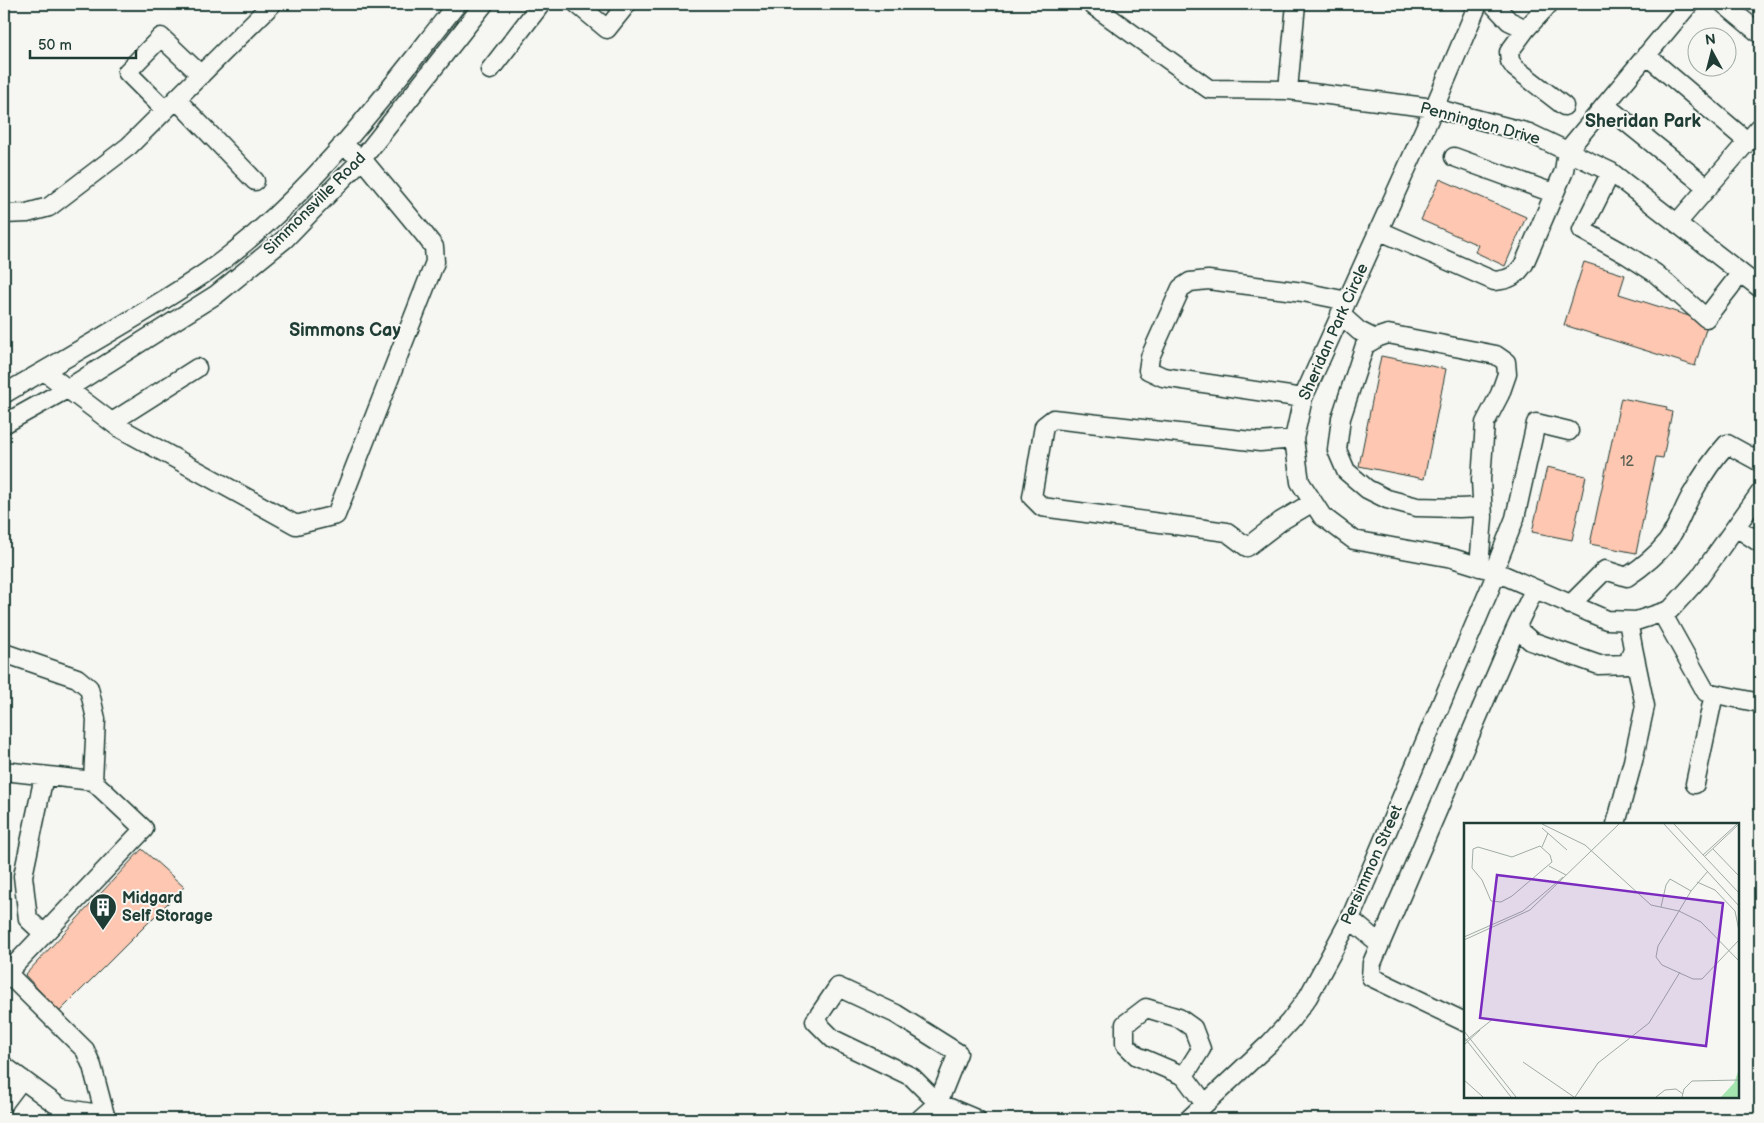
<svg xmlns="http://www.w3.org/2000/svg" width="1764" height="1123" viewBox="0 0 1764 1123" font-family="'Balsamiq Sans',sans-serif">
<rect width="100%" height="100%" fill="#f6f6f2"/>
<filter id="ink" filterUnits="userSpaceOnUse"><feTurbulence type="fractalNoise" baseFrequency=".02" numOctaves="2"/><feDisplacementMap in="SourceGraphic" scale="10" xChannelSelector="R" yChannelSelector="G"/><feConvolveMatrix kernelMatrix="1 2 1 2 8 2 1 2 1" color-interpolation-filters="sRGB"/></filter>
<g filter="url(#ink)">
<path fill="#fec7b1" stroke="#1f3d34" d="M 1440,179 L 1526,217 L 1505,266 L 1475,252 L 1478,245 L 1421,220 Z
M 1584,262 L 1625,275 L 1619,294 L 1708,322 L 1695,366 L 1564,325 Z
M 1381,356 L 1446,369 L 1424,479 L 1359,466 Z
M 1621,398 L 1667,407 L 1666,410 L 1672,412 L 1663,458 L 1656,457 L 1636,553 L 1590,544 Z
M 1547,467 L 1586,476 L 1572,540 L 1532,532 Z
M 142,849 L 184,887 L 59,1012 L 25,975 Z"/>
<g fill="none" stroke-linecap="round" stroke-linejoin="round">
<g stroke="#1f3d34" stroke-width="21">
<path id="minor" d="M 577,4 L 607,29 L 627,4
M 1091,4 L 1209,89 L 1288,90 L 1434,108 L 1529,133 L 1611,172 L 1760,288
M 1478,4 L 1434,108 L 1303,398 L 1294,439 L 1300,482 L 1322,516 L 1354,540 L 1452,558 L 1494,571 L 1607,620 L 1636,621 L 1670,610 L 1699,578 L 1760,493
M 1493,4 L 1509,21 L 1526,29 L 1549,4
M 1724,4 L 1760,34
M 1526,29 L 1509,52 L 1510,61 L 1515,68 L 1564,106
M 1646,55 L 1748,142
M 490,70 L 541,4
M 1288,90 L 1296,4
M 176,99 L 255,181
M 1605,105 L 1708,188
M 165,110 L 127,72 L 161,37 L 201,75
M 1454,157 L 1553,193
M 1611,172 L 1582,230 L 1627,255 L 1655,273 L 1706,318 L 1741,273
M 4,214 L 27,213 L 49,207 L 129,146 L 272,4
M 1677,223 L 1760,127
M 1378,230 L 1494,281 C 1509,280 1516,276 1524,264 L 1564,171 L 1567,151 L 1689,4
M 1340,314 L 1359,331 L 1375,339
M 44,371 L 118,427 L 296,525 L 336,515 L 435,262 L 434,247 L 424,234 L 362,159 L 342,145
M 4,394 C 55,364 107,335 157,304 C 183,288 209,272 232,253 C 319,185 388,90 457,4
M 1303,398 L 1163,377 L 1148,370 L 1150,357 L 1181,288 L 1190,282 L 1208,280 L 1303,292 L 1347,301
M 112,422 L 197,368
M 4,424 L 67,389 L 217,294 L 285,239 L 362,159 L 484,4
M 1294,439 L 1260,442 L 1053,419 L 1044,426 L 1032,497 L 1042,507 L 1227,532 L 1247,547 L 1281,521 L 1313,502
M 1736,527 L 1760,543
M 1479,567 L 1483,517 L 1481,480 L 1485,423 L 1500,394 L 1507,374 L 1506,362 L 1496,355 L 1388,334 L 1379,337 L 1365,345 L 1341,418 L 1337,450 L 1346,471 L 1367,489 L 1387,499 L 1417,507 L 1459,508 L 1482,507
M 1494,571 L 1515,518 L 1536,423 L 1569,431
M 1570,605 L 1605,570 L 1627,577 C 1642,567 1656,556 1667,542 C 1678,527 1683,509 1692,494 C 1702,476 1714,458 1727,444 L 1760,462
M 1662,613 L 1706,692 L 1760,703
M 1516,628 L 1531,641 L 1599,665 L 1628,664 L 1633,648 L 1628,621
M 4,653 L 77,678 L 89,688 L 96,719 L 93,781 L 144,829 L 7,973 L 85,1050 L 92,1066 L 106,1119
M 4,771 L 93,781
M 44,776 L 23,876 L 28,919 L 44,934
M 1695,784 L 1714,694
M 1616,824 L 1633,761 L 1645,706 L 1633,648
M 1350,919 L 1380,944
M 1465,1022 L 1371,977 L 1372,963 L 1516,628 L 1534,590
M 4,1066 L 61,1108 L 105,1115
M 1184,1076 L 1201,1049 L 1193,1028 L 1179,1018 L 1146,1008 L 1125,1024 L 1125,1044 L 1137,1056 L 1184,1076 L 1205,1104
M 4,1103 L 22,1079
M 920,1119 L 938,1103 L 958,1053 L 896,1014 L 838,987 L 815,1021 L 833,1039 L 912,1077 L 938,1103 L 976,1119
M 1189,1119 L 1270,1043 L 1290,1021 L 1308,997 L 1350,919 L 1497,572"/>
</g>
<use href="#minor" stroke="#f6f6f2" stroke-width="18"/>
</g>
</g>
<defs>
<g id="building-pin" transform="scale(1.4375)"><path d="M0 17L-7.5 6A9.5 9.5 0 1 1 7.5 6Z" fill="#1f3d34" stroke="#f6f6f2"/><path d="M-4-6H4V6H1V3H-1V6H-4ZM-2.5-4.3h1.7v1.8h-1.7ZM.8-4.3h1.7v1.8H.8ZM-2.5-1h1.7V.8h-1.7ZM.8-1h1.7V.8H.8Z" fill="#fff"/></g>
</defs>
<g fill-rule="evenodd">
<use href="#building-pin" x="103" y="907"/>
</g>
<g text-anchor="middle" dominant-baseline="central" stroke-width="4" stroke-linejoin="round" paint-order="stroke">
<g font-size="14" fill="#576053">
<text x="1627" y="461">12</text>
</g>
<g font-size="16" fill="#1f3d34" stroke="#f6f6f2">
<text transform="translate(1480 124) rotate(15)">Pennington Drive</text>
<text transform="translate(315 204) rotate(-45)">Simmonsville Road</text>
<text transform="translate(1334 332) rotate(-66)">Sheridan Park Circle</text>
<text transform="translate(1372 865) rotate(-66)">Persimmon Street</text>
</g>
<g font-size="16" font-weight="bold" fill="#1f3d34" stroke="#f6f6f2" text-anchor="start">
<text x="122" y="898">Midgard<tspan x="122" dy="18">Self Storage</tspan></text>
</g>
<g font-size="18" font-weight="bold" fill="#1f3d34" stroke="#f6f6f2">
<text x="1643" y="121">Sheridan Park</text>
<text x="345" y="330">Simmons Cay</text>
</g>
</g>
<g transform="translate(1464 823)">
<rect width="275" height="275" fill="#f6f6f2"/>
<path d="M 275,246 L 275,274 L 257,274 L 270,260 Z" fill="#a5e6b0"/>
<path fill="none" stroke="#a0aca6" stroke-width="1" d="M 78,1 L 121,22 L 187,82 L 215,88 L 237,99 L 275,138M 200,1 L 275,83M 210,1 L 275,70M 78,5 L 103,27M 76,23 L 86,32 L 88,39 L 48,73 L 37,79 L 27,78 L 18,57 L 8,45 L 9,26 L 14,24 L 48,34 ZM 78,24 L 84,10M 249,26 L 275,53M 239,32 L 273,1M 241,33 L 275,1M 85,43 L 102,52M 244,48 L 227,68 L 194,123 L 192,134 L 198,142 L 229,156 L 238,156 L 275,117M 233,59 L 251,67 L 271,88 L 275,108M 197,84 L 202,62 L 206,56 L 227,68M 0,114 L 59,88 L 99,54M 0,117 L 66,87 L 155,1M 0,208 L 52,274M 0,214 L 47,274M 0,219 L 29,196M 0,222 L 16,207M 59,239 L 110,274M 0,257 L 19,274M 111,274 L 134,240 L 185,200 L 216,149M 192,274 L 201,267 L 212,266 L 219,271M 218,274 L 220,266 L 228,258 L 275,257"/>
<path fill="#7b2cbf" fill-opacity="0.15" stroke="#7b2cbf" stroke-width="2.5" d="M 33,52 L 259,80 L 242,223 L 16,195 Z"/>
<rect width="275" height="275" fill="none" stroke="#1f3d34" stroke-width="2.5"/>
</g>
<rect width="1764" height="1123" fill="none" stroke="#f6f6f2" stroke-width="20"/>
<rect x="10" y="10" width="1744" height="1103" fill="none" stroke="#1f3d34" stroke-width="2" filter="url(#ink)"/>
<g transform="translate(1712 52) rotate(353)"><circle r="24" fill="#f6f6f2" stroke="#a0aca6"/>
<path d="M0-4L9 19L0 12L-9 19Z" fill="#1f3d34"/>
<text y="-8" font-size="14" font-weight="bold" text-anchor="middle" fill="#1f3d34">N</text>
</g>
<path d="M30 50v8h106v-8" fill="none" stroke="#1f3d34" stroke-width="2.5"/>
<text x="38" y="50" font-size="15" fill="#1f3d34" stroke="#f6f6f2" stroke-width="4" paint-order="stroke">50 m</text>
</svg>
